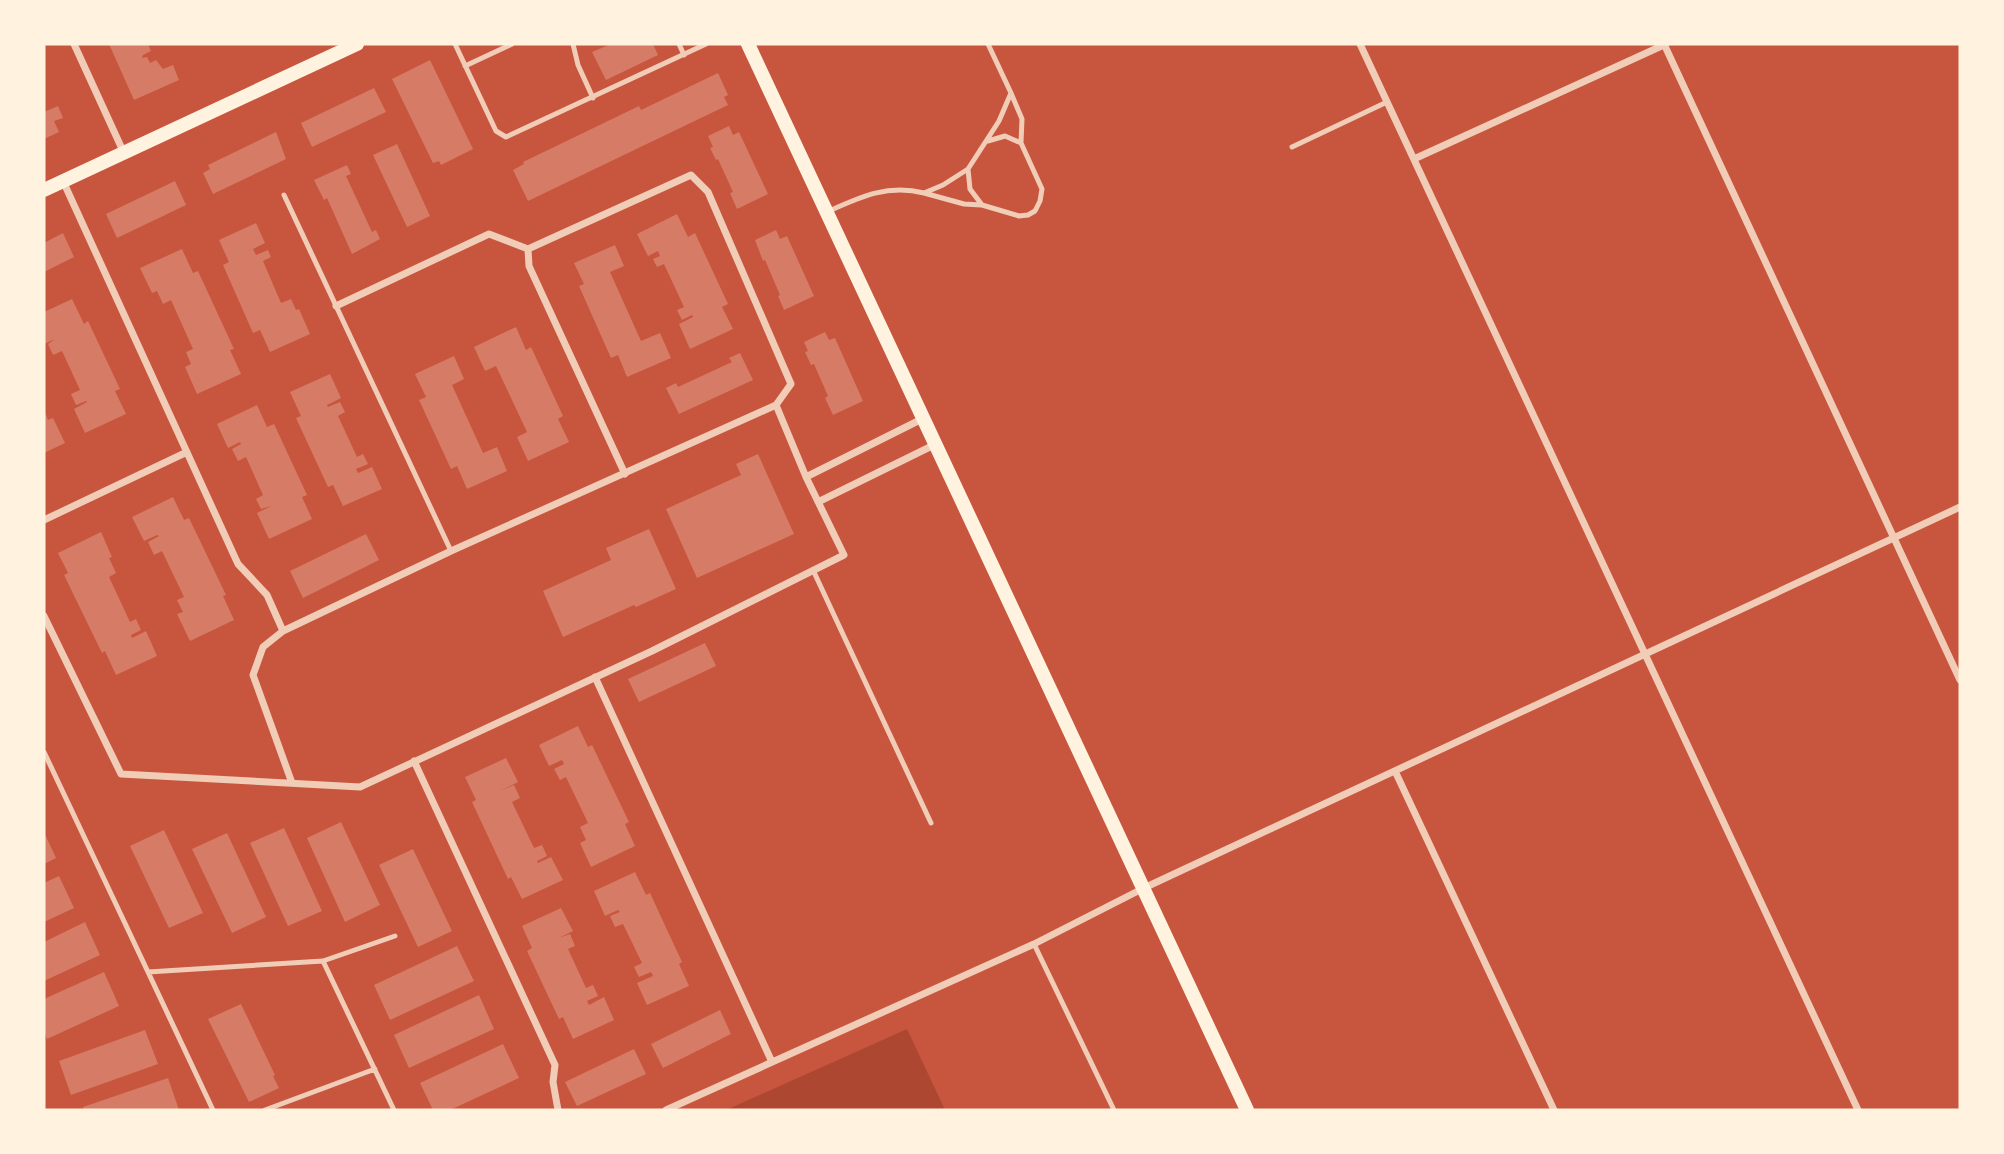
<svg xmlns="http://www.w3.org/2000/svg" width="2004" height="1154" viewBox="0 0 2004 1154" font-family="'Nunito Sans',sans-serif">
<rect width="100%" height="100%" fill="#c8553d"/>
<path fill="#ae4732" d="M 907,1029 L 945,1110 L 726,1110 Z"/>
<path fill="#d67c66" d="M 109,44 L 148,44 L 151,51 L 143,55 L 142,58 L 147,57 L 150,63 L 156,60 L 163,69 L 173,65 L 179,80 L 134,100 Z
M 611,44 L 653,44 L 658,55 L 606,80 L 592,52 Z
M 430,60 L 473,149 L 441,165 L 439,161 L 433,163 L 392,79 Z
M 718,73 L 728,95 L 724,97 L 728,105 L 528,201 L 513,170 L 524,164 L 523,162 L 639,106 L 641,110 Z
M 374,88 L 386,112 L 312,147 L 301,123 Z
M 58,106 L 63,118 L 54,121 L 59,132 L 44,139 L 44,112 Z
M 729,126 L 733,135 L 739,132 L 768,194 L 737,209 L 730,193 L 733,192 L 718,159 L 716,160 L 710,148 L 713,147 L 708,136 Z
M 276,132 L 286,159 L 213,194 L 203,173 L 210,169 L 208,165 Z
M 397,144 L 430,216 L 407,227 L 373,155 Z
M 347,165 L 351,174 L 346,176 L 372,232 L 376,230 L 380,239 L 352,254 L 327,198 L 324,200 L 314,180 Z
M 175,181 L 186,205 L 117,238 L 106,214 Z
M 677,214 L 688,237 L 695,233 L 728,304 L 722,307 L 733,329 L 690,349 L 679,324 L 693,317 L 692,315 L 682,320 L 677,310 L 684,307 L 664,264 L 657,267 L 653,259 L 660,256 L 658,251 L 648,256 L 637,234 Z
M 256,223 L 265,243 L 253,249 L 256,255 L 268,250 L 271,257 L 263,261 L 281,303 L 291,299 L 296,310 L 299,309 L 310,334 L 270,352 L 260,330 L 253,333 L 223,265 L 229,262 L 219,240 Z
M 776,230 L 780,239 L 787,236 L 814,296 L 784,310 L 778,296 L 780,295 L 765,260 L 763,261 L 755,240 Z
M 63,233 L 74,257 L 44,272 L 44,243 Z
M 615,245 L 624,266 L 610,272 L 641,341 L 660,333 L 671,358 L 627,377 L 618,355 L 611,358 L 579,286 L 584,284 L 574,263 Z
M 182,249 L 193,273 L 198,271 L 234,349 L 230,350 L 241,374 L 197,394 L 185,367 L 191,364 L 186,352 L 193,349 L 171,300 L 163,304 L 157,291 L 152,293 L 140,268 Z
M 72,299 L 84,324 L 88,321 L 120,389 L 115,391 L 126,414 L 85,433 L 74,409 L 87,402 L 86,401 L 76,405 L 71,394 L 80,390 L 62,351 L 53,355 L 48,344 L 55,339 L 44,344 L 44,312 Z
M 516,327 L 526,350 L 531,347 L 563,416 L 558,419 L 569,442 L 528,461 L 517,437 L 527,432 L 496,366 L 485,371 L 474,347 Z
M 825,332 L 829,340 L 835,338 L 863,401 L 833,415 L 825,398 L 828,396 L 814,364 L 811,365 L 805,352 L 808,351 L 804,342 Z
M 740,353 L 753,380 L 679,414 L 666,388 L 676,383 L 678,387 L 732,362 L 729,358 Z
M 454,356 L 464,379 L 452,385 L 483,453 L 497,447 L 507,471 L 467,489 L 457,466 L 451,469 L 419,400 L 426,397 L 415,374 Z
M 330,374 L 341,398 L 327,405 L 328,407 L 340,402 L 345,412 L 338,416 L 357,457 L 363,454 L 368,464 L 356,469 L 358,473 L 372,467 L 382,489 L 343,506 L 333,485 L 328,487 L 296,418 L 301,416 L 290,392 Z
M 257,405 L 267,427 L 274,424 L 307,495 L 302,497 L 312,519 L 269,539 L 257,513 L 271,506 L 261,509 L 256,499 L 263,495 L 246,457 L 238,461 L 232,449 L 241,444 L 240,442 L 228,448 L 217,424 Z
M 44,410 L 48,420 L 53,418 L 65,443 L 44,453 Z
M 758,454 L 794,534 L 697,578 L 666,509 L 741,475 L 736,464 Z
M 173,497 L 184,520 L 189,518 L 226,595 L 223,596 L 234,620 L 190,641 L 177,614 L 183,612 L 177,600 L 184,597 L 162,551 L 154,555 L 148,542 L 159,536 L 157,535 L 144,541 L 132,517 Z
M 649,529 L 676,589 L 636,607 L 634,605 L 563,637 L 543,591 L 611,560 L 606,548 Z
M 101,532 L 112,557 L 109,558 L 116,573 L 109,577 L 130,622 L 136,619 L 141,630 L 131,635 L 132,638 L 146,631 L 157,656 L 116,675 L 105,651 L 102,653 L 64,575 L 68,573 L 58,553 Z
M 366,534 L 379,560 L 303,598 L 290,571 Z
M 705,643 L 716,666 L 639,702 L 628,679 Z
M 578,726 L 588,747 L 592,745 L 629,822 L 625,824 L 635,846 L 591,867 L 580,843 L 586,840 L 580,827 L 588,823 L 566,777 L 560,780 L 554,769 L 564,764 L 562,760 L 549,766 L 539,745 Z
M 506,758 L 518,782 L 502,790 L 514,785 L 520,798 L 512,802 L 534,848 L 542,845 L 547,856 L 537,861 L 538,863 L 551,857 L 563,880 L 522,899 L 511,877 L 508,879 L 472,802 L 476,800 L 465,777 Z
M 341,822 L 380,905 L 345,922 L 307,838 Z
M 284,828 L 322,911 L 288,926 L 250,843 Z
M 164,830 L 203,913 L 169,928 L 130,846 Z
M 44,832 L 56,858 L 44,864 Z
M 227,833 L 266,917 L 232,933 L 192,849 Z
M 413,849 L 452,931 L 418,947 L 379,865 Z
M 635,872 L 646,895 L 650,893 L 682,962 L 679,964 L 689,986 L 647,1005 L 637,983 L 653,976 L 651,972 L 639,977 L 634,967 L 642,963 L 623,924 L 615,927 L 610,916 L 620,912 L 618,910 L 605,916 L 594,891 Z
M 59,876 L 74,908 L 44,922 L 44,883 Z
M 561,908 L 573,931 L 559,938 L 570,934 L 575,946 L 568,949 L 586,988 L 593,985 L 598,996 L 587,1001 L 589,1005 L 604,997 L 614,1020 L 573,1039 L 563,1017 L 559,1019 L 527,951 L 532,948 L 522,926 Z
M 85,922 L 100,955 L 44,981 L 44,942 Z
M 457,946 L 474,981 L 390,1020 L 374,985 Z
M 104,972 L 119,1006 L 47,1039 L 44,1031 L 44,999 Z
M 479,995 L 494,1029 L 409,1068 L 394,1035 Z
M 241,1004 L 275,1075 L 273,1076 L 279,1088 L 249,1102 L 208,1019 Z
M 720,1010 L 731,1034 L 663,1068 L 651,1044 Z
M 145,1030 L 158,1064 L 71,1095 L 59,1061 Z
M 503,1044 L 519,1078 L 450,1110 L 433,1110 L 420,1083 Z
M 634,1049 L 646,1074 L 577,1106 L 565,1082 Z
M 168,1078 L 179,1110 L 84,1110 L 83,1107 Z"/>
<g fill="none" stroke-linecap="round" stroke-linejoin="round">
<path stroke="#f1ccb7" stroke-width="5" d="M 455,44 L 496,131 L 506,137 L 706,44
M 573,44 L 578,65 L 593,98
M 679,44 L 684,55
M 988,44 L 1011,93
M 465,66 L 512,44
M 988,141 L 1005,136 L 1021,143 L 1042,189 L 1040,201 L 1035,211 L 1028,215 L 1019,216 L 982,205 L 970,189 L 968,169 L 999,121 L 1011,93 L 1022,119 L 1021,143
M 1292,147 L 1387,102
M 968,169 L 943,185 L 924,193 L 964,204 L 981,205
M 284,195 L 451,551
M 827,212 C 860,197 887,184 924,193
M 813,570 L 931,823
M 44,752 L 148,972 L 323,961 L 394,1110
M 1034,944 L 1114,1110
M 323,961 L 395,936
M 148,972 L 213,1110
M 265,1110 L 375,1069"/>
<path stroke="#f1ccb7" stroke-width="7" d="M 74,44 L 123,151
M 1360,44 L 1858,1110
M 1664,44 L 1960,680
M 1414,159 L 1666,44
M 528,249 L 529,266 L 625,474
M 336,306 L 489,234 L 528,249 L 691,175 L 708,192 L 791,384 L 776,405
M 806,477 L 924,418
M 818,502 L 936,444
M 44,520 L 187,452
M 44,616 L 121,774 L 360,787 L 652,651 L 844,555 L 806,477 L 776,405 L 451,551 L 283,631 L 267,595 L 238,564 L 63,181
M 283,631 L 263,647 L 253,675 L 292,783
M 595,677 L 772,1062
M 414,761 L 555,1065 L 553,1082 L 558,1110
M 1395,771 L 1554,1110
M 666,1110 L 1034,944 L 1144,888 L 1960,507"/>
<path stroke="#fff3e0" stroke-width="14" d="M 748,44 L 1247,1110
M 44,190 L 357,44"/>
</g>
<rect width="2004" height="1154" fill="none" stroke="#fff3e0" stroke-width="91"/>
</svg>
